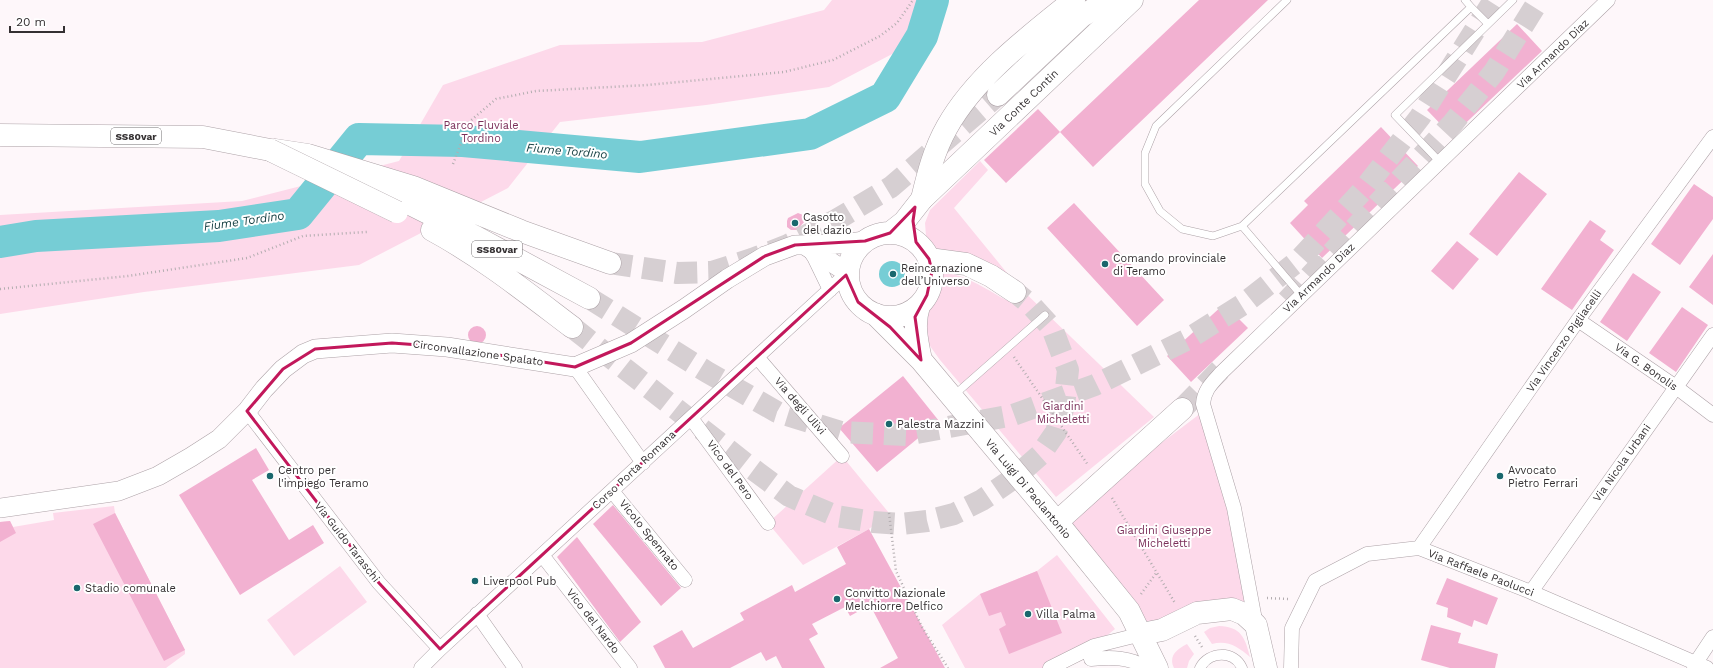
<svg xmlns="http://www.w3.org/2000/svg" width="1713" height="668" viewBox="0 0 1713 668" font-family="'Work Sans',sans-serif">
<rect width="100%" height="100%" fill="#fef7fa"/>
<path fill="#fdd9ea" d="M 832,0 L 938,0 L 896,52 L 829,87 L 706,105 L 560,122 L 508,188 L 359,265 L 144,292 L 0,314 L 0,215 L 242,201 L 399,161 L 443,85 L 560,45 L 702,42 L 824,10 Z
M 980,161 L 988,170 L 954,208 L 1016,284 L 1154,417 L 1056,497 L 940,360 L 925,339 L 928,307 L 937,296 L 940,284 L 940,275 C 956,268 991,292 1006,300 L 1016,284 L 939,250 L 931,244 L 926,236 L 925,223 L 930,210 Z
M 1205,410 L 1256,625 L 1244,614 L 1153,633 L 1057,522 Z
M 842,456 L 889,513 L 869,529 L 803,565 L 768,523 Z
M 114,506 L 115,513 L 185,650 L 185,654 L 166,668 L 0,668 L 0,522 L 10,521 L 13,527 L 54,520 L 53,513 Z
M 1057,555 L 1115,629 L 1094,646 L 1050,668 L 965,668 L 942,625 L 980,594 L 1037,571 Z
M 340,566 L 367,602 L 294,656 L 267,620 Z
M 1219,626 C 1241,627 1245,637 1250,657 C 1238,647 1228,640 1212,644 L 1204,632 L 1210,628 Z
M 1187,644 L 1194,654 L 1189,661 L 1187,668 L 1174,668 C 1168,656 1177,649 1187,644 Z"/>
<path fill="#76cdd5" d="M879 274a13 13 0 1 1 26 0a13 13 0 1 1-26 0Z"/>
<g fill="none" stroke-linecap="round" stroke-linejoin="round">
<path stroke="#76cdd5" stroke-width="32" d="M 0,242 L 36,236 L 219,226 L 298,214 L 359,139 L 463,141 L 640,157 L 810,134 L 885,97 L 922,36 L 933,0"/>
</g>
<path fill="#f2b1d1" d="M 1199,0 L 1268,0 L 1093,167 L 1060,132 Z
M 1517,24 L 1542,51 L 1452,136 L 1427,110 Z
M 1038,109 L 1060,132 L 1006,183 L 984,160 Z
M 1381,127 L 1418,166 L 1322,258 L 1290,223 L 1308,205 L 1304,201 Z
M 1519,172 L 1547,194 L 1497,256 L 1469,234 Z
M 1694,184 L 1713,197 L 1713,219 L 1680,265 L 1651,244 Z
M 1074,203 L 1164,300 L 1137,326 L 1047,228 Z
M 798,213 L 803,215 L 805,221 L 797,230 L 791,230 L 787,227 L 787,221 L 788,218 Z
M 1590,220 L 1606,231 L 1600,240 L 1614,250 L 1572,310 L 1541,289 Z
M 1457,241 L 1479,259 L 1453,290 L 1431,271 Z
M 1713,254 L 1713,305 L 1689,287 Z
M 1633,273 L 1661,292 L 1627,341 L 1600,322 Z
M 1224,304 L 1248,328 L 1191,382 L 1167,356 Z
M 1682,307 L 1708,325 L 1676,372 L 1649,353 Z
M468 335a9 9 0 1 1 18 0a9 9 0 1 1-18 0Z
M 903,376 L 939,421 L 877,472 L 839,428 Z
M 256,448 L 269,470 L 252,480 L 289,540 L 313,525 L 324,543 L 240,595 L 179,495 Z
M 613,505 L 681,588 L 661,606 L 593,524 Z
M 115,513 L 185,650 L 164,661 L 93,524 Z
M 10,521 L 16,533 L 0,542 L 0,522 Z
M 869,529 L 945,668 L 880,668 L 898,658 L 870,605 L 850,616 L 845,607 L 812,624 L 818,634 L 809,639 L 825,668 L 782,668 L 776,656 L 766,661 L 761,652 L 730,668 L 665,668 L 653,646 L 682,630 L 693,648 L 744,620 L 740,613 L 792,585 L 795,592 L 846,564 L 837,547 Z
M 577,537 L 641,622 L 620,642 L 557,557 Z
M 1037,571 L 1062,633 L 1009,654 L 999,629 L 1006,625 L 1001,612 L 989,616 L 980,594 Z
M 1447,578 L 1498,598 L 1487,625 L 1474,620 L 1472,627 L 1447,617 L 1448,608 L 1436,604 Z
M 1431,625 L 1461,633 L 1458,643 L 1498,654 L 1495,668 L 1450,668 L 1421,660 Z"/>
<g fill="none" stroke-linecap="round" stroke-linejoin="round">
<path stroke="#d6cfd2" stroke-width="22" stroke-dasharray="22 11" stroke-linecap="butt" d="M 610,263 L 677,273 L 712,272 L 752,259 L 788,245 L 836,220 L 891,187 L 998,95
M 589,298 L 707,372 L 777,412 L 841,432 L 906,435 L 1013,415 L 1095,385 L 1186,340 L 1242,305 L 1298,261 L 1365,188 L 1420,117 L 1494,0
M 1287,301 L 1453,123 L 1494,72 L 1539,0
M 572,327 L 746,464 L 789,496 L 836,516 L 873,522 L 901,524 L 927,521 L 954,514 L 982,500 L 1014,478 L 1040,455 L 1056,432 L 1064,406 L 1068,370 L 1052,328 L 1030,304 L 1015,292
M 1182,409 L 1220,370"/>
<g stroke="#ada2a7" stroke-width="8">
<path id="service" d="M 1287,0 L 1156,126 L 1145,153 L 1145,184 L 1160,211 L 1182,229 L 1213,236 L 1242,226 L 1471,7 L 1465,0
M 1471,7 L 1488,24
M 1440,162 L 1395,115 L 1513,0
M 1242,226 L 1301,295
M 953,396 L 1045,315"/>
</g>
<g stroke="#ada2a7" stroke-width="11">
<path id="pedestrian" d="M 1200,668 C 1209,651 1234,650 1242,668"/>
</g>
<g stroke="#ada2a7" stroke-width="15">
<path id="minor" d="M 808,248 L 814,257 L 830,290
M 1578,320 L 1676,387 L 1713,415
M 757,357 L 842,456
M 575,367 L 643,463
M 247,411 L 379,583 L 440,649
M 691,418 L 768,523
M 612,491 L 685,580
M 1419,548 L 1578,320 L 1713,137
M 542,555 L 630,668
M 1531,592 L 1713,335
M 477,614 L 515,668
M 1256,625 L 1234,508 L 1203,404 C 1204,390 1212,383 1221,373 L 1608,0
M 1091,659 C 1111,657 1130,657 1147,668
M 421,668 L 440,649 L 848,273
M 1050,668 L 1094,646 L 1142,634
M 1291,668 L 1292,628 L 1315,581 L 1367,554 L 1419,548 L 1531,592 L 1707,668
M 1694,668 L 1695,664 L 1713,637"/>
</g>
<g stroke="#ada2a7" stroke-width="20">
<path id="secondary" d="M 806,246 L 848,273
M 0,508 L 119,491 L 158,476 L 191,457 L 219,439 L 247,411 L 264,389 L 283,369 L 303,354 L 315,349 L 392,343 L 447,347 L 575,367 L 631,343 L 684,309 L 727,279 L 765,256 L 795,245 L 841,244 L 865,241"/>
</g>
<g stroke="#ada2a7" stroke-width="23">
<path id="primary" d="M 890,233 L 904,222 L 922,199 L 1132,0
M848 275a42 42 0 1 1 84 0a42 42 0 1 1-84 0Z
M 919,306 C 913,324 917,341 921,360
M 875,314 L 921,360 L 1057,522 L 1129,611 L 1157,668
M 1142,634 L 1162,630 L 1197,613 L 1232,609 L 1244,614 L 1256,625 L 1266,668"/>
</g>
<g stroke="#ada2a7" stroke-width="23">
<path id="trunk" d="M 998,95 L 1082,16 L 1109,0
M 0,135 L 203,137 L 270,150 L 289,156
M 275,150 L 308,155 L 413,187 L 521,231 L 610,263
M 344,175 L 404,201 L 474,236 L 589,298
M 922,199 C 928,174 934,150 947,127 C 975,77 1029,36 1074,0
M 432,230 C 482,257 527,293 572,327
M 929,259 L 966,264 L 991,276 L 1015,292
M 1057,522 L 1182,409"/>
</g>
<path stroke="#b3adb0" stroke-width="2.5" stroke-dasharray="1 3" stroke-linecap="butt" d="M 453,164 L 469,122 L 496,99 L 536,91 L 647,85 L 784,72 L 833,60 L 880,36 L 897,23 L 913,0
M 0,289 L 128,276 L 247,258 L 303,236 L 367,232
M 1014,357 L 1088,465
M 1112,498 L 1175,603
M 889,513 L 896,571 L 922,627 L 948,668
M 1141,594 L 1157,572
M 1267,598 L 1288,599
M 1195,636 L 1202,647"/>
<use href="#service" stroke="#fff" stroke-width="7"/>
<use href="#pedestrian" stroke="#fff" stroke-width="10"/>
<use href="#minor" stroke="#fff" stroke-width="14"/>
<use href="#secondary" stroke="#fff" stroke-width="19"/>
<use href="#primary" stroke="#fff" stroke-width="22"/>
<use href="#trunk" stroke="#fff" stroke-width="22"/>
<g stroke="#ada2a7" stroke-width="23" stroke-linecap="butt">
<path id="trunk-bridge" d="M 270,150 L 397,212"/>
</g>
<use href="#trunk-bridge" stroke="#fff" stroke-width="22"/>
</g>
<path fill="none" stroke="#c2185b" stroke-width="3" stroke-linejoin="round" d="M 915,207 L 913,221 L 916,242 L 929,259 L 932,271 L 927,295 L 915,317 L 921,360 L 890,327 L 858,302 L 846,275 L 440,649 L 379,583 L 247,411 L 283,369 L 315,349 L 392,343 L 447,347 L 575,367 L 631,343 L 765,256 L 795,245 L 865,241 L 890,233 Z"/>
<g fill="#19676d" stroke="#fff" stroke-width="1.5">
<circle cx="795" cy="223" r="4"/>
<circle cx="1105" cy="264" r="4"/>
<circle cx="893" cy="274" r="4"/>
<circle cx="889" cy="424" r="4"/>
<circle cx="270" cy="476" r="4"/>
<circle cx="1500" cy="476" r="4"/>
<circle cx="475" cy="581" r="4"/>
<circle cx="77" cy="588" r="4"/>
<circle cx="837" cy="599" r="4"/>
<circle cx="1028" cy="614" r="4"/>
</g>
<g text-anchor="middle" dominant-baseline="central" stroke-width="4" stroke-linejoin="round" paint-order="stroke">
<g fill="#fff" stroke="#716e70" stroke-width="1">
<rect x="111" y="128" width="50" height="16" rx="3"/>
<rect x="472" y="241" width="50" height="16" rx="3"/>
</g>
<g font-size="10" font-weight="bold" fill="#343032">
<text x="136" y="136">SS80var</text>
<text x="497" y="249">SS80var</text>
</g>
<g font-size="11" fill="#343032" stroke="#fff">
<text transform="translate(1553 54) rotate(-44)">Via Armando Diaz</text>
<text transform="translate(1024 103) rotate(-44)">Via Conte Contin</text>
<text transform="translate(1319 278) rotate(-44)">Via Armando Diaz</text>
<text transform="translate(1564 341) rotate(-55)">Via Vincenzo Pigliacelli</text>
<text transform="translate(478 353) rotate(8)">Circonvallazione Spalato</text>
<text transform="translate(1646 367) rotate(35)">Via G. Bonolis</text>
<text transform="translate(800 406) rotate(49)">Via degli Ulivi</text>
<text transform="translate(1622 463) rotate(-55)">Via Nicola Urbani</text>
<text transform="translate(634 470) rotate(-43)">Corso Porta Romana</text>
<text transform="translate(730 470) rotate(54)">Vico del Pero</text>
<text transform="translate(1028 489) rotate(50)">Via Luigi Di Paolantonio</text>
<text transform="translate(649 535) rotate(51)">Vicolo Spennato</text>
<text transform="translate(347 542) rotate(52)">Via Guido Taraschi</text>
<text transform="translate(1481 573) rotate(21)">Via Raffaele Paolucci</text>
<text transform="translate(593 621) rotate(52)">Vico del Nardo</text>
</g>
<g font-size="11" fill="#7b305a" stroke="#fff">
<text x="481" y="125">Parco Fluviale<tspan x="481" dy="13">Tordino</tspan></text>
<text x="1063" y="406">Giardini<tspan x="1063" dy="13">Micheletti</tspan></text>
<text x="1164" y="530">Giardini Giuseppe<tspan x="1164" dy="13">Micheletti</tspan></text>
</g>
<g font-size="11" fill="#343032" stroke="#fff" text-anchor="start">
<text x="803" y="217">Casotto<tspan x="803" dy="13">del dazio</tspan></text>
<text x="1113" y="258">Comando provinciale<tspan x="1113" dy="13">di Teramo</tspan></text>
<text x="901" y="268">Reincarnazione<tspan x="901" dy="13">dell’Universo</tspan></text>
<text x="897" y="424">Palestra Mazzini</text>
<text x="278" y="470">Centro per<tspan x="278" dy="13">l'impiego Teramo</tspan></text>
<text x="1508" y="470">Avvocato<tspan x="1508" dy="13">Pietro Ferrari</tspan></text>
<text x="483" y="581">Liverpool Pub</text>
<text x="85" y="588">Stadio comunale</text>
<text x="845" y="593">Convitto Nazionale<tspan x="845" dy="13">Melchiorre Delfico</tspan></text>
<text x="1036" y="614">Villa Palma</text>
</g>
<g font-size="12" font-style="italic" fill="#133d40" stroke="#fff">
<text transform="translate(567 151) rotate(5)">Fiume Tordino</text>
<text transform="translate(244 221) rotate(-8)">Fiume Tordino</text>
</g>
</g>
<path d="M10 26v6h54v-6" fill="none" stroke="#343032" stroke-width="2"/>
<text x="16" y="26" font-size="12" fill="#343032" stroke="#ffffff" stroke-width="3" paint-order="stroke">20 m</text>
</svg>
